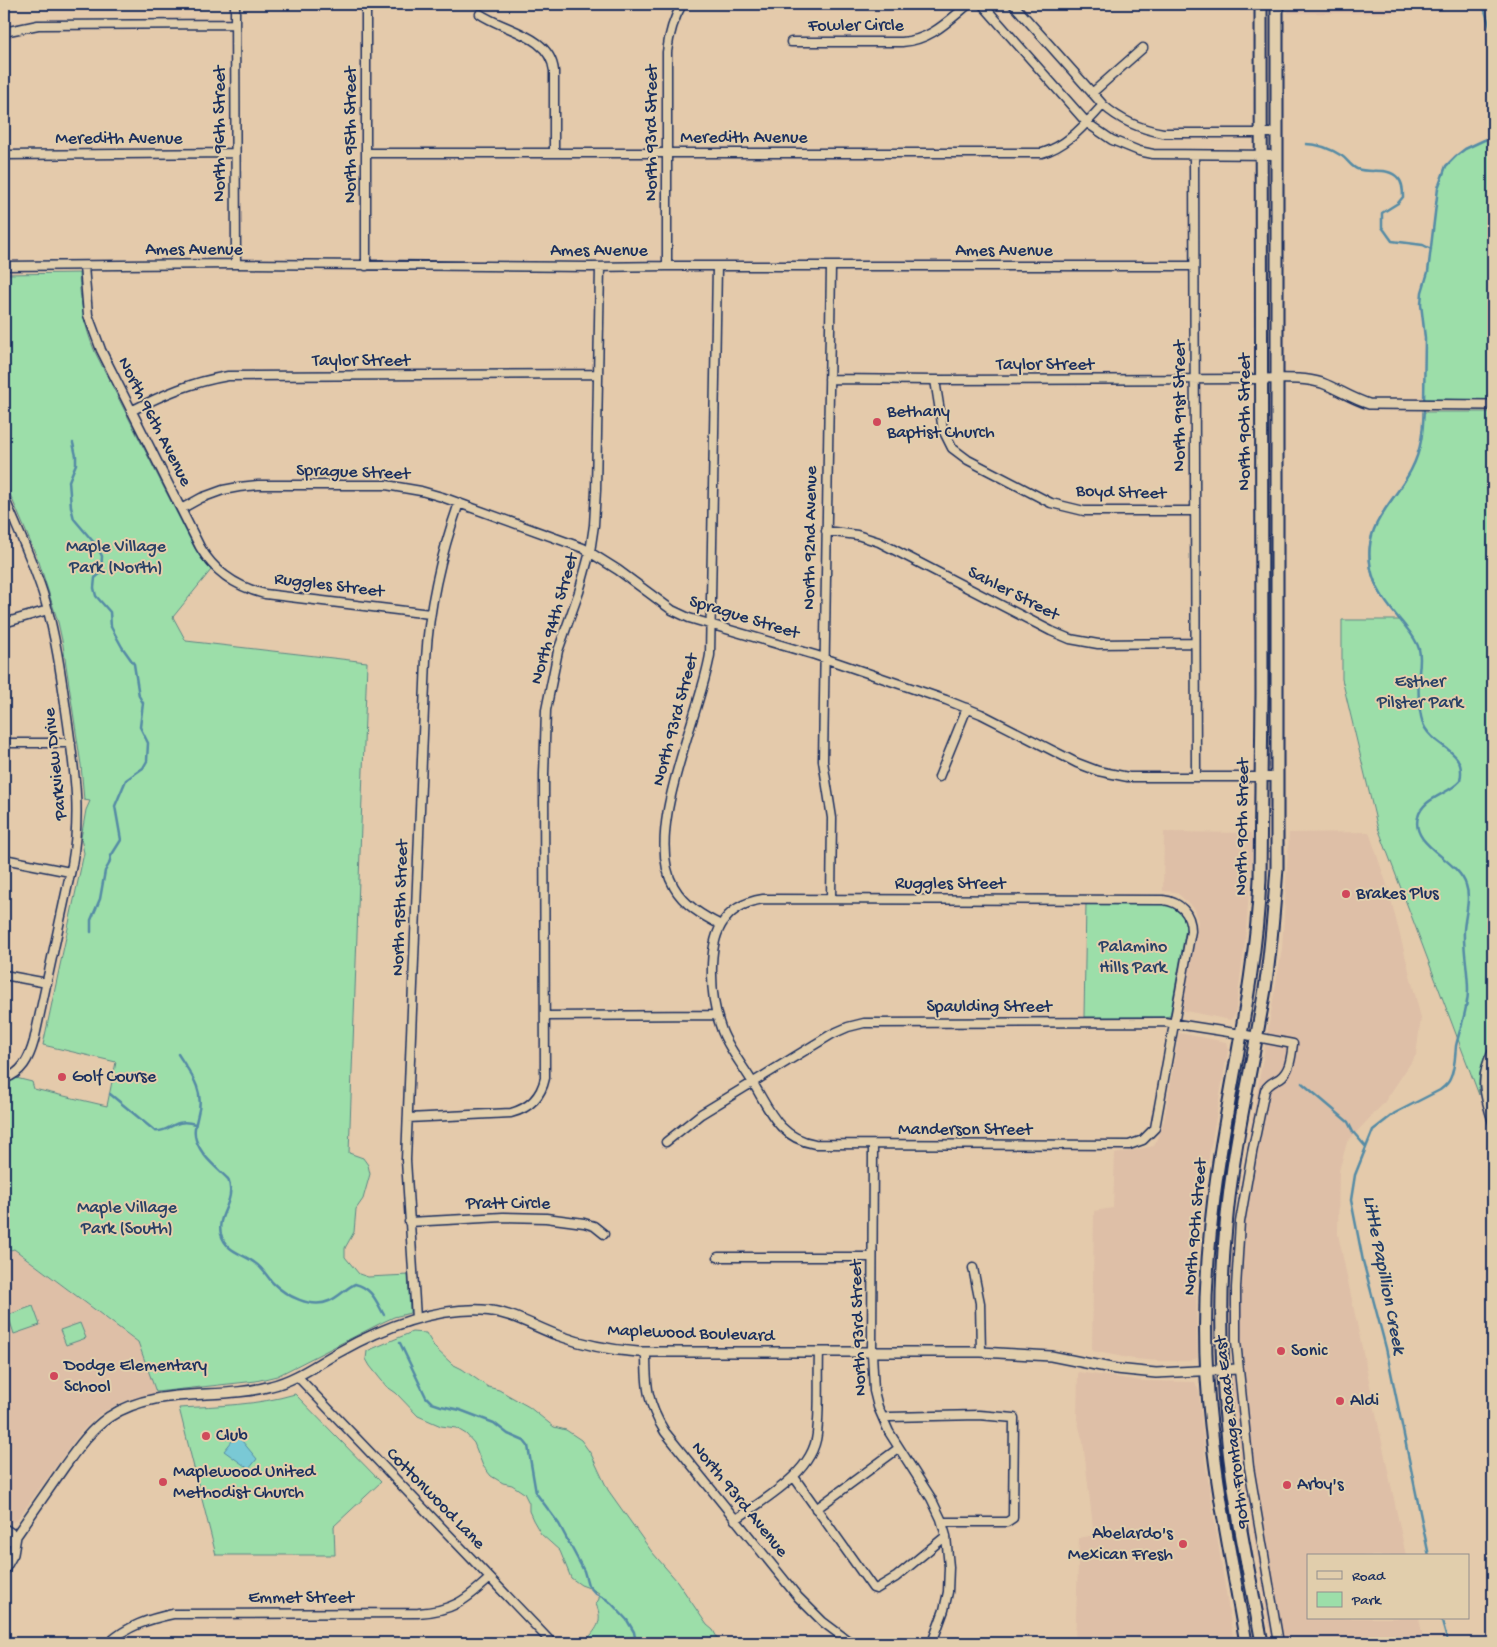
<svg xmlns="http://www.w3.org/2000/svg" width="1497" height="1647" viewBox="0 0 1497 1647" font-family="'Gochi Hand',sans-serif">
<rect width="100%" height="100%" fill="#e4caab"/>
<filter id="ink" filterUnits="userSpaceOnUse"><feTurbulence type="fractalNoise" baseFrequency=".02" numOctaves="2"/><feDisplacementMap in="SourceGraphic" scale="10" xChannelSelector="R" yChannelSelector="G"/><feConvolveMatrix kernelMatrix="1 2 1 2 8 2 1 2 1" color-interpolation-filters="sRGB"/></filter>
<g filter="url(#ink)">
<path fill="#debfa7" d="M 1288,4 L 1397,4 L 1397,13 L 1288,13 Z
M 1164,832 L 1251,833 L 1253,841 L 1245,943 L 1235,1015 L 1230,1020 L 1181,1010 L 1198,923 L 1195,909 L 1176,892 L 1163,891 Z
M 1369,832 L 1388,888 L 1421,1018 L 1416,1055 L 1384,1103 L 1347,1142 L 1339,1171 L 1338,1234 L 1406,1556 L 1308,1556 L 1308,1618 L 1419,1618 L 1424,1643 L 1272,1643 L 1240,1454 L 1233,1395 L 1229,1310 L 1230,1268 L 1238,1201 L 1282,949 L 1289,833 Z
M 1179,1033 L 1226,1042 L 1228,1050 L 1205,1179 L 1196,1287 L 1197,1358 L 1189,1361 L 1160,1361 L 1134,1359 L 1092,1351 L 1094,1211 L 1113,1208 L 1115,1154 L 1154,1146 L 1164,1120 Z
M 14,1249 L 138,1342 L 156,1392 L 124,1401 L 101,1413 L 91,1422 L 80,1433 L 17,1520 L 7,1524 L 4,1522 L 4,1252 Z
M 1078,1372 L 1142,1381 L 1195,1382 L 1199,1392 L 1206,1467 L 1234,1643 L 1075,1643 L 1079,1538 L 1094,1535 L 1083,1442 L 1077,1419 Z"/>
<path fill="#9cdea9" stroke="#5c8684" d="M 1493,136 L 1493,400 L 1424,399 L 1425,338 L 1421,304 L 1422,292 L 1428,272 L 1438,188 L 1446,166 L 1456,156 L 1465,149 Z
M 79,273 C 80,302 84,326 95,352 L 194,547 L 200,557 L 211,570 L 173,617 L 186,641 L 367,662 L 349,1153 L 363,1158 L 368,1165 L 370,1174 L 363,1199 L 356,1209 L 354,1232 L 345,1248 L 345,1257 L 359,1274 L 368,1277 L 408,1275 L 410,1313 L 394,1317 L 381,1323 L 277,1376 L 256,1381 L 156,1392 L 138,1342 L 14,1249 L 4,1252 L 4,1084 L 16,1078 L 32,1082 L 34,1089 L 107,1106 L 116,1062 L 43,1045 L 84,853 L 81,838 L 86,810 L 90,801 L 84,800 L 81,765 L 63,645 L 58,622 L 39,562 L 4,480 L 4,274 Z
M 1423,412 L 1493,412 L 1493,1039 C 1483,1057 1477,1074 1479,1095 L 1377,825 L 1342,679 L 1342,620 L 1399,620 C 1391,607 1380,596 1374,582 C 1357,532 1385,515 1407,478 C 1419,457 1424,436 1423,412 Z
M 1086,903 L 1169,904 C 1180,909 1185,916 1186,928 L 1170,1016 L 1164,1017 L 1084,1017 Z
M 33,1306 L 40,1325 L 14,1334 L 8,1315 Z
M 80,1323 L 86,1338 L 66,1345 L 60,1330 Z
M 412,1332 L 426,1333 L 435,1348 L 452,1364 L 462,1369 L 488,1387 L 499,1390 L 529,1407 L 554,1427 L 566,1430 L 581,1440 L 591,1454 L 608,1490 L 652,1552 L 677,1581 L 707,1625 L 713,1630 L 720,1643 L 584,1643 C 596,1629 604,1623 596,1604 L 599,1599 L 599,1593 L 592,1589 L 581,1585 L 571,1578 L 560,1551 L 541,1534 L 533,1520 L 529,1511 L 529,1503 L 524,1493 L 512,1485 L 503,1483 L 491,1476 L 483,1466 L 474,1443 L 466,1434 L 456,1428 L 441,1426 L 418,1416 L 396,1393 L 386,1386 L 370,1366 L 366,1359 L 367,1351 Z
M 295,1394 L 381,1482 L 334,1526 L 335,1555 L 216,1555 L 179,1408 C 218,1406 258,1405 295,1394 Z"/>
<path fill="#7ac9d5" stroke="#548ba5" d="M 237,1435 L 257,1459 L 249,1469 L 224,1451 Z"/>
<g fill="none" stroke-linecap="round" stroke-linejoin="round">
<path stroke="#548ba5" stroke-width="2.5" d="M 1483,4 L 1493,37
M 1306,144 C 1319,144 1331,149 1342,156 C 1348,160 1350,166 1357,169 C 1370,174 1388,166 1398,178 C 1403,183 1403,191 1403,197 L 1398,203 L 1382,213 L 1382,227 L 1392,241 L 1423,245 L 1431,249
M 1424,402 L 1425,338 L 1421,304 L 1422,292 L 1428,272 L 1438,188 L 1446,166 L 1456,156 L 1465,149 L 1493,136
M 1424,407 C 1423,430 1422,449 1411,470 C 1393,505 1362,524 1371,569 C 1375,589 1388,606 1401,621 C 1408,630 1416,638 1419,649 C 1421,657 1420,664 1419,672 C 1418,686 1418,716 1425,728 C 1438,750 1467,750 1460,781 C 1448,795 1423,797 1418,817 C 1410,846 1458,859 1466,885 C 1471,899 1465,915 1464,930 C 1463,950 1468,970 1468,990 C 1468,1010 1460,1027 1456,1046 C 1455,1057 1455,1069 1450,1079 C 1448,1084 1444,1087 1440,1090 L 1395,1113 L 1373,1130 L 1355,1175 L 1351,1200 L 1363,1261 L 1386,1348 L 1429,1556
M 73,443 L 76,456 L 76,464 L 69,481 L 71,507 L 74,519 L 96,545 L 102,556 L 101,573 L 95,578 L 94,588 L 96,596 L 110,612 L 111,627 L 122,647 L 134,664 L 139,696 L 143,703 L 140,727 L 148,743 L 147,761 L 143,768 L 126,780 L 115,806 L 121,840 L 111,856 L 109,864 L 105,871 L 100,899 L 91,920 L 91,932
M 178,1054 C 190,1073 205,1090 198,1114 C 196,1124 193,1130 196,1140 C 202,1157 216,1167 228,1179 C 237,1202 216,1214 221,1234 C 226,1252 242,1253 255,1263 C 263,1268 267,1277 273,1283 C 286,1296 312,1309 329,1301 C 339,1297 346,1288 355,1284 C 372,1288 376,1301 384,1315
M 1302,1083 L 1348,1122 L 1353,1132 L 1366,1147
M 110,1094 L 155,1131 C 170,1133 173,1117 195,1124
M 400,1343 L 426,1397 L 432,1403 L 441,1406 L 460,1410 L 494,1423 L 508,1434 L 524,1441 L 528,1446 L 536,1493 L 559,1524 L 584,1571 L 588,1585 L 596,1594 L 606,1599 L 612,1604 L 627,1620 L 634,1632 L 636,1643
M 1441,1618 L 1448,1643"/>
<g stroke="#1b2f5e" stroke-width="11">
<path id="minor" d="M 235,4 L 236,264
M 366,4 L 366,266
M 982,4 L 1087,123 L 1112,140 L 1139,151 L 1153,154 L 1277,155
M 1013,4 L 1103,105 C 1121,121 1140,129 1163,133 L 1277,133
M 480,14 C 505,31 550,35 554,71 L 554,153
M 4,32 L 38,25 L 235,24
M 791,42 L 902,42 C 931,40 948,21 969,4
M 1092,93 L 1143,48
M 366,153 L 1042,153 C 1068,146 1085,124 1103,105
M 4,155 L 235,153
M 1194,155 L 1196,777
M 4,266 L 236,264 L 591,267 L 667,266 L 1194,266
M 84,266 L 88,315 L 101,350 L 200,547 C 215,573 237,587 265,594 L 430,614
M 667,266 L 667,52 C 669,34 673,20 682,4
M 717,267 L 710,655 C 700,716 642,833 674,887 C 684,905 703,916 721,925
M 831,267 L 823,761 L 832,818 L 831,899
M 829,379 L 935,380 L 1262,379
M 935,380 L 943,430 L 952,448 L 968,460 L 1051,503 L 1084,511 L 1194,511
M 131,411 C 164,394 192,382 228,376 L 597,374
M 4,497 C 18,531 35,565 45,600 C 57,641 62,683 68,724 C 75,775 81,813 72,865 L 34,1041 C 29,1059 22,1073 4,1079
M 181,509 L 201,498 L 223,490 L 239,487 L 258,485 L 386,485 L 421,491 L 442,497 L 583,548 L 618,570 L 672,610 L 689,618 L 815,655 L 946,700 L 981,714 L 1077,763 L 1098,771 L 1128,777 L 1277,777
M 826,531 L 857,535 L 879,542 L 1051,631 L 1070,639 L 1098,644 L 1195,643
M 4,623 L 48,610
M 4,743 L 71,743
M 939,777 L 967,708
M 4,859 L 70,872
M 763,899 L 1163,900 C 1180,902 1191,913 1191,931 L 1155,1128 L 1143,1140 L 1129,1145 L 815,1144 C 779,1138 770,1111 753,1083 C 743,1066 729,1049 722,1031 C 715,1012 712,994 712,975 C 711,937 720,906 763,899 Z
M 4,975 L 47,983
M 545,1016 L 717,1015
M 1493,1051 C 1479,1077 1484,1095 1493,1122
M 408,1118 L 511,1113 C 530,1108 541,1097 545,1078 L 544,775 L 546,710 L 558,651 L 579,592 L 590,552 L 594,525 L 596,490 L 600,267
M 666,1142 L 701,1114 L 832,1034 L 848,1027 L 864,1023 L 1164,1022 L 1241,1034 L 1293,1044 C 1291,1055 1291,1070 1280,1078 C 1274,1082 1269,1083 1265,1090 L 1252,1153 L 1240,1222 L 1236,1288 L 1236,1341 L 1249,1467 L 1279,1643
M 873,1145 L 872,1353 L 874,1391 L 878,1407 L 889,1432 L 931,1498 L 941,1519 L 946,1536 L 949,1567 L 948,1592 L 944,1610 L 932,1643
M 409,1222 L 503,1217 L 546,1218 L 584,1223 L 594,1226 L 604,1234
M 718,1257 L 872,1257
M 973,1268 L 980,1303 L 981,1352
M 416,1318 L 406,1160 L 426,659 C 429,605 441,554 459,503
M 646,1352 C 646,1386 647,1403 665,1432 L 798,1597 L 823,1622 L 851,1643
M 297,1376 L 552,1643
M 883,1418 L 890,1417 L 979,1415 L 1014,1418 L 1013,1518 L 1007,1522 L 942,1522
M 794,1477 L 873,1588 L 876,1589 L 896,1577 L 946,1536
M 816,1509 L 899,1448
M 735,1520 C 764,1499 813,1473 817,1434 C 820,1407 818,1380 819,1353
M 4,1528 L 16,1536
M 109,1643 C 127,1626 149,1619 173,1614 L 418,1613 C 452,1611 465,1601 490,1578"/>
</g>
<g stroke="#1b2f5e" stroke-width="12">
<path id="tertiary" d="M 1262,379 C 1281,379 1303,377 1322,383 C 1338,389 1352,399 1369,404 L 1493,405
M 4,1541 L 16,1536
M 4,1570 L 13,1554 L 16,1536 C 32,1513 48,1490 64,1467 C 77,1449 90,1430 109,1417 C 157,1385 218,1401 271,1386 C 296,1380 317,1364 339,1352 C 382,1328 431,1308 482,1310 C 509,1311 533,1326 557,1335 C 584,1345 610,1350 638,1352 L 981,1352 L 1051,1356 L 1116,1369 L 1156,1373 L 1238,1369"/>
</g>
<g stroke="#1b2f5e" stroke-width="15">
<path id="primary" d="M 1246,1643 C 1234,1571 1218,1499 1211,1425 C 1204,1363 1204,1298 1210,1236 C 1220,1116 1255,1000 1260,879 L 1262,694 L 1261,4
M 1262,1643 C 1250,1576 1235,1509 1228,1442 C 1221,1370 1219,1297 1226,1226 C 1233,1146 1252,1068 1265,989 C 1271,949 1274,909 1277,868 L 1277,4"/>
</g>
<use href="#minor" stroke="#e1ceac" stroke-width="8"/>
<use href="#tertiary" stroke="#e1ceac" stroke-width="9"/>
<use href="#primary" stroke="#e1ceac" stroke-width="11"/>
</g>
</g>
<g fill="#d1495b" stroke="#e1ceac" stroke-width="2">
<circle cx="877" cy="422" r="5"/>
<circle cx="1346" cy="894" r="5"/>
<circle cx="62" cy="1077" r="5"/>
<circle cx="1281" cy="1351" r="5"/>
<circle cx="54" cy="1376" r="5"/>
<circle cx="1340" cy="1401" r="5"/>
<circle cx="206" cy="1436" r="5"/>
<circle cx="163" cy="1482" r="5"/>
<circle cx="1287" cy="1485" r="5"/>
<circle cx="1183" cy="1544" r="5"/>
</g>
<g text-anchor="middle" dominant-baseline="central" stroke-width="4" stroke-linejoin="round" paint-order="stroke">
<g font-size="18" fill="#1b2f5e" stroke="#e1ceac">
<text x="856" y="26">Fowler Circle</text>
<text transform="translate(652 133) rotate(-90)">North 93rd Street</text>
<text transform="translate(220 134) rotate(-90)">North 96th Street</text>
<text transform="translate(351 135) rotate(-90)">North 95th Street</text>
<text x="744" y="138">Meredith Avenue</text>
<text x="119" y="139">Meredith Avenue</text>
<text x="194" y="250">Ames Avenue</text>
<text x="599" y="251">Ames Avenue</text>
<text x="1004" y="251">Ames Avenue</text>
<text x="361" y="361">Taylor Street</text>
<text x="1045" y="365">Taylor Street</text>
<text transform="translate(1180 406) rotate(-90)">North 91st Street</text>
<text transform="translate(154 422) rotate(63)">North 96th Avenue</text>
<text transform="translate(1245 422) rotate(-90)">North 90th Street</text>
<text transform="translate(353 473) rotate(2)">Sprague Street</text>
<text transform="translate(1121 493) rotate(2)">Boyd Street</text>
<text transform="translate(811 538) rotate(-89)">North 92nd Avenue</text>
<text transform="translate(329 586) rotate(7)">Ruggles Street</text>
<text transform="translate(1013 594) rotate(27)">Sahler Street</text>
<text transform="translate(744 618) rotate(17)">Sprague Street</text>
<text transform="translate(555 619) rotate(-74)">North 94th Street</text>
<text transform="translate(676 720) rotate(-75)">North 93rd Street</text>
<text transform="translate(56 764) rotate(-96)">Parkview Drive</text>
<text transform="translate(1243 827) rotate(-89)">North 90th Street</text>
<text x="950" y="884">Ruggles Street</text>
<text transform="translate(401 908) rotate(-88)">North 95th Street</text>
<text x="989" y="1007">Spaulding Street</text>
<text x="965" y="1130">Manderson Street</text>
<text x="508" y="1204">Pratt Circle</text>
<text transform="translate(1196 1227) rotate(-85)">North 90th Street</text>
<text transform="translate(859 1328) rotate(-92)">North 93rd Street</text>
<text transform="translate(691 1334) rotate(2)">Maplewood Boulevard</text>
<text transform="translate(1233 1432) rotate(-97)">90th Frontage Road East</text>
<text transform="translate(435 1499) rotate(46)">Cottonwood Lane</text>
<text transform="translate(739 1500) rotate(51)">North 93rd Avenue</text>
<text x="301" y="1598">Emmet Street</text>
</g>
<g font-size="18" fill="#1b2f5e" stroke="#e1ceac" text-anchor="start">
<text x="887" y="412">Bethany<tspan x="887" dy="21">Baptist Church</tspan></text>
<text x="1356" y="894">Brakes Plus</text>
<text x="72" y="1077">Golf Course</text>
<text x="1291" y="1351">Sonic</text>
<text x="64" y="1366">Dodge Elementary<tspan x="64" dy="21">School</tspan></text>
<text x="1350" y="1401">Aldi</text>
<text x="216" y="1436">Club</text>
<text x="173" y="1472">Maplewood United<tspan x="173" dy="21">Methodist Church</tspan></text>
<text x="1297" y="1485">Arby's</text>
<text x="1173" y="1534" text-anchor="end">Abelardo's<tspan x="1173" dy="21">Mexican Fresh</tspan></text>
</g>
<g font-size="18" fill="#284066" stroke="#e1ceac">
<text x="116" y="547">Maple Village<tspan x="116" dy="21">Park (North)</tspan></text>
<text x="1420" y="682">Esther<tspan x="1420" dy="21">Pilster Park</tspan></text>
<text x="1133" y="947">Palamino<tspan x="1133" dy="21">Hills Park</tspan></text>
<text x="127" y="1208">Maple Village<tspan x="127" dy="21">Park (South)</tspan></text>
</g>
<g font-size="19" font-style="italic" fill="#243e6a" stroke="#e1ceac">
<text transform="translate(1383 1275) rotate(79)">Little Papillion Creek</text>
</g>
</g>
<rect width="1497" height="1647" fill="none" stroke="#e1ceac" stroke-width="20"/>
<rect x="10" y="10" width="1477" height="1627" fill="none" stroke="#1b2f5e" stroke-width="2" filter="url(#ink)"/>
<rect x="1307" y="1554" width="162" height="65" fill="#e1ceac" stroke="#928e8d"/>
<rect x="1317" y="1571" width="25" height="8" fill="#e1ceac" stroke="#928e8d"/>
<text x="1352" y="1580" font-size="15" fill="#1b2f5e">Road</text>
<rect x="1317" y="1592" width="25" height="15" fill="#9cdea9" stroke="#928e8d"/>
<text x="1352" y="1604" font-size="15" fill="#1b2f5e">Park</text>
</svg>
